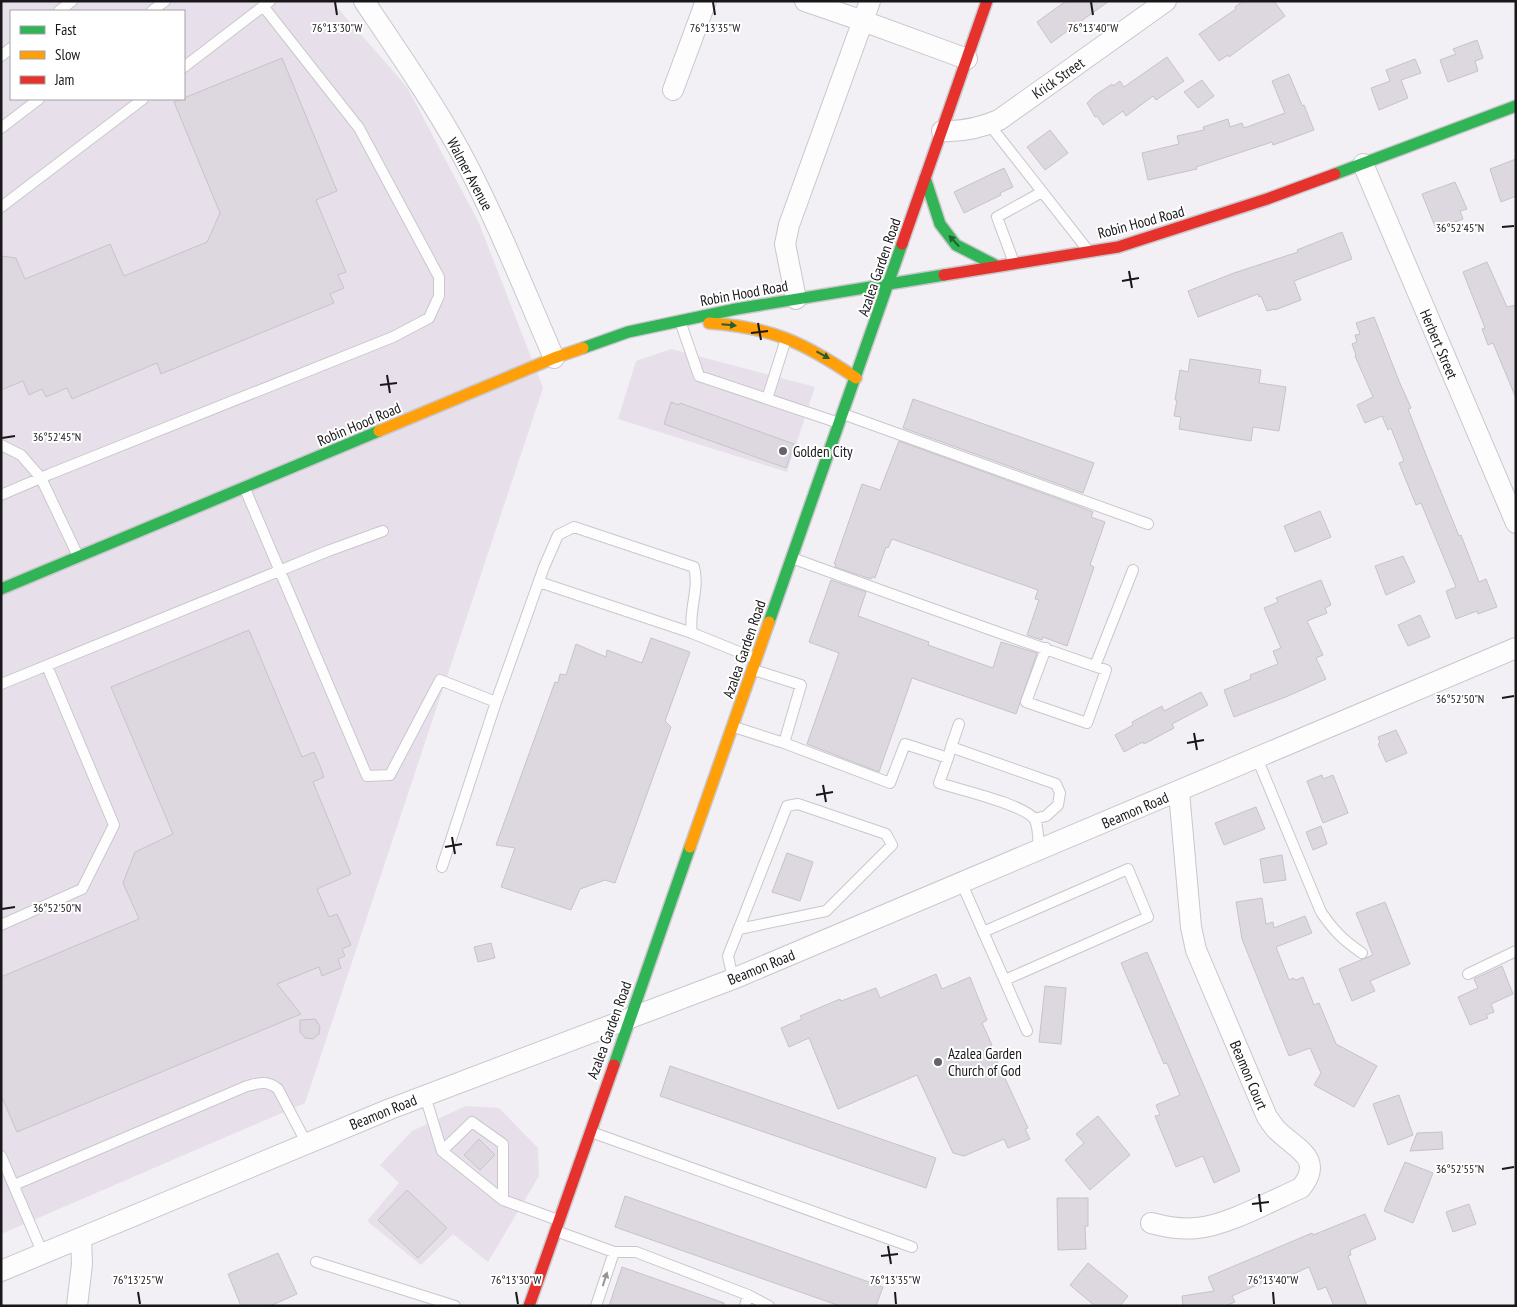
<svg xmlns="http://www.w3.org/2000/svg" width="1517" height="1307" viewBox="0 0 1517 1307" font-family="'PT Sans Narrow',sans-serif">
<rect width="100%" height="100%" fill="#f2eff5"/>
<path fill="#e7e0eb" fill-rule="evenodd" d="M 1,1 L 339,1 L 335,5 L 407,87 L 479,223 L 543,388 L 305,1103 L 1,1234 ZM 11,11 L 184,11 L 184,99 L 11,99 Z
M 671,349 L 815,387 L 787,472 L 618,419 L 636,361 Z
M 466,1106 L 499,1108 L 538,1148 L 539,1176 L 488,1262 L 453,1234 L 421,1265 L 367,1221 L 399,1183 L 380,1165 L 412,1131 Z"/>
<path fill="#ddd7df" stroke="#c6c4c8" d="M 1066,1 L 1109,1 L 1051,43 L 1037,22 Z
M 1243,1 L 1274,1 L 1285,16 L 1229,57 L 1228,55 L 1219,61 L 1199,34 L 1236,9 L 1235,7 Z
M 1477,40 L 1483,58 L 1475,61 L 1478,71 L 1448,82 L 1440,60 L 1456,54 L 1453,49 Z
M 1167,57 L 1184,81 L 1156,100 L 1153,96 L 1126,116 L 1123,111 L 1103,125 L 1097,116 L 1095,117 L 1087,103 L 1094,96 L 1112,84 L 1113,86 L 1120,81 L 1124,87 Z
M 282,58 L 337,191 L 316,200 L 346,272 L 338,275 L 344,288 L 330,294 L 334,303 L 161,374 L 157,363 L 72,399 L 67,388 L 46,397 L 42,389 L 29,395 L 23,381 L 1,390 L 2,256 L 16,258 L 25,279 L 110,244 L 124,276 L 207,242 L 220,213 L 174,102 Z
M 1415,59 L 1421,73 L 1401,80 L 1408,98 L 1379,110 L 1371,88 L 1390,81 L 1386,70 Z
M 1289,74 L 1301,103 L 1303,106 L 1304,105 L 1314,130 L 1273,145 L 1272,142 L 1196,167 L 1197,169 L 1148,180 L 1142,153 L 1179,144 L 1177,136 L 1204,130 L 1203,127 L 1228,119 L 1230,127 L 1242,123 L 1244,128 L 1285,113 L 1272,81 Z
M 1202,80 L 1214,96 L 1198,108 L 1184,92 Z
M 1050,130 L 1068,153 L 1045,170 L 1027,147 Z
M 1516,159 L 1516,196 L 1501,202 L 1490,169 Z
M 1004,168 L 1013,187 L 1000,193 L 1001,195 L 964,213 L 954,192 Z
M 1455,182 L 1467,209 L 1460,211 L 1463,219 L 1436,229 L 1422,194 Z
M 1342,232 L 1352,259 L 1294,281 L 1301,300 L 1275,310 L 1275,309 L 1267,311 L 1261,296 L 1259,297 L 1258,294 L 1198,317 L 1188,291 L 1234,273 L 1298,252 L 1297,250 Z
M 1487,262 L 1507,307 L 1516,305 L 1516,398 L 1493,343 L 1488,345 L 1482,329 L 1485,328 L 1463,272 Z
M 1374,317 L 1399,381 L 1411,408 L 1408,409 L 1428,460 L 1459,536 L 1461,535 L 1479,582 L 1486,579 L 1497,607 L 1478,614 L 1477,611 L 1456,619 L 1446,591 L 1456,587 L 1421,503 L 1416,505 L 1399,463 L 1404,461 L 1391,428 L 1388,430 L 1382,416 L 1365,423 L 1357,405 L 1373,397 L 1355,356 L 1356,355 L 1352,344 L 1357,342 L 1355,335 L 1360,334 L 1356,323 Z
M 1190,359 L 1261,370 L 1259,383 L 1286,387 L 1279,431 L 1253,427 L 1251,441 L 1179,429 L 1181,417 L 1174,416 L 1177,400 L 1175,400 L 1180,370 L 1188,372 Z
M 913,399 L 1094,463 L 1083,493 L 903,428 Z
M 671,402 L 679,405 L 680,403 L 794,444 L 786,468 L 664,424 Z
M 899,441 L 1078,506 L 1093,512 L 1091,517 L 1105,522 L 1090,565 L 1094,567 L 1067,646 L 1043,637 L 1042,640 L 1027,635 L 1039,600 L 1035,599 L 1038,590 L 892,539 L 888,548 L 886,547 L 875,578 L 872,577 L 871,579 L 835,567 L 836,564 L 834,564 L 862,484 L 880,490 Z
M 1320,511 L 1331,537 L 1295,552 L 1284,526 Z
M 1403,556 L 1415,582 L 1386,595 L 1375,566 Z
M 831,580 L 866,592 L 858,616 L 929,642 L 928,645 L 993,668 L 1001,642 L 1037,653 L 1016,714 L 912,678 L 879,772 L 807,744 L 839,653 L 809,642 Z
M 1321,580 L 1331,605 L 1325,608 L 1327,613 L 1307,621 L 1323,655 L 1316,658 L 1326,679 L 1288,696 L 1234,717 L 1224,690 L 1251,679 L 1250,675 L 1278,664 L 1273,651 L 1281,648 L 1264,608 L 1278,602 L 1276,598 Z
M 1420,615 L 1430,637 L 1408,646 L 1398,625 Z
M 249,630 L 302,757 L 314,752 L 320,766 L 324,777 L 313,782 L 351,874 L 317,889 L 329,917 L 337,914 L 351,945 L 342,949 L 345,956 L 338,959 L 341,968 L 322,976 L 319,967 L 277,984 L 301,1014 L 17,1132 L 1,1095 L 1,977 L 139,919 L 123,883 L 135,852 L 173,834 L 111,687 Z
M 651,638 L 690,652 L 665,721 L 671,727 L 615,883 L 605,880 L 580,889 L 571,910 L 501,887 L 515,848 L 496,845 L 555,682 L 558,683 L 560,674 L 566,675 L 576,644 L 606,657 L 607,650 L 642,663 Z
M 1201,692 L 1208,705 L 1172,724 L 1174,728 L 1144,744 L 1143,742 L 1124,752 L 1115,735 L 1133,725 L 1132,722 L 1162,706 L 1164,711 Z
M 1396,730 L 1407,753 L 1386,762 L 1378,744 L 1380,743 L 1378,737 Z
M 1322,775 L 1323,779 L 1333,775 L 1348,813 L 1323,823 L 1307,781 Z
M 1256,807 L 1265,829 L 1224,845 L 1215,823 Z
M 1321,826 L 1327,844 L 1313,850 L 1306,832 Z
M 787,853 L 813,862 L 800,901 L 772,892 Z
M 1282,855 L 1286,880 L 1264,883 L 1260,859 Z
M 1262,898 L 1266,924 L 1273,922 L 1274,928 L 1305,916 L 1312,933 L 1276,947 L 1289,980 L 1293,978 L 1296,980 L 1303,977 L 1314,1005 L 1319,1003 L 1336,1044 L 1377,1066 L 1354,1107 L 1314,1085 L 1321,1073 L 1310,1048 L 1289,1056 L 1242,939 L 1236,902 Z
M 1385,902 L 1410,964 L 1370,981 L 1375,991 L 1352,1001 L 1339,969 L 1373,955 L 1356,913 Z
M 491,943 L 495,958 L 478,962 L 474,947 Z
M 1147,952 L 1240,1171 L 1214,1183 L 1203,1156 L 1176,1167 L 1155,1116 L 1160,1115 L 1156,1105 L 1180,1095 L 1167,1063 L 1164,1064 L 1121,963 Z
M 1502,966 L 1513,994 L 1491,1004 L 1494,1012 L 1486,1015 L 1488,1018 L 1470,1025 L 1458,997 L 1478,988 L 1474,979 Z
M 936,974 L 942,989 L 970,977 L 987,1020 L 982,1023 L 992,1045 L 990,1046 L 1028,1128 L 1025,1129 L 1030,1139 L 1008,1148 L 1004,1139 L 964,1156 L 953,1153 L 917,1075 L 838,1109 L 809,1038 L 789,1047 L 781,1028 L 802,1019 L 800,1016 L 840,999 L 841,1001 L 876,988 L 880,998 Z
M 1045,986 L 1066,988 L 1061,1044 L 1039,1042 Z
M 315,1019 L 320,1026 L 319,1034 L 313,1039 L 305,1038 L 300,1032 L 300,1020 Z
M 670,1066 L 936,1158 L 926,1188 L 660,1096 Z
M 1399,1095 L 1413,1135 L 1388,1145 L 1373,1104 Z
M 1098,1116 L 1130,1155 L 1090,1190 L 1065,1160 L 1084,1143 L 1076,1134 Z
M 1442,1132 L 1443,1149 L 1410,1151 L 1417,1133 Z
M 479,1139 L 495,1155 L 480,1170 L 464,1155 Z
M 1405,1162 L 1433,1173 L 1413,1223 L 1384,1211 Z
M 407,1190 L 447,1228 L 418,1258 L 378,1220 Z
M 625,1196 L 883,1287 L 876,1306 L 840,1306 L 615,1227 Z
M 1057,1198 L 1088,1198 L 1088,1226 L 1085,1226 L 1086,1249 L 1058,1250 Z
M 1469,1204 L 1476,1224 L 1453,1232 L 1446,1212 Z
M 1365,1214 L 1376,1239 L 1350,1250 L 1351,1255 L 1348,1256 L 1367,1306 L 1334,1306 L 1326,1287 L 1318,1290 L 1309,1267 L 1275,1282 L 1273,1278 L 1232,1296 L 1235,1302 L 1225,1306 L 1183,1306 L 1182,1296 L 1214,1291 L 1208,1277 L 1312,1233 L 1313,1235 Z
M 278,1253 L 297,1294 L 270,1306 L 241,1306 L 228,1274 Z
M 1088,1263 L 1128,1296 L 1120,1306 L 1095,1306 L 1070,1285 Z
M 622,1267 L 724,1303 L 724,1306 L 609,1306 Z"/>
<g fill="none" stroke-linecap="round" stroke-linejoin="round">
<g stroke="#c9c7cc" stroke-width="12">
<path id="lane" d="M 59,11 L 72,1
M 152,11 L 165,1
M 1,56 L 11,48
M 184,67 L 270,1
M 989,124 L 1087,249
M 1,128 L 39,99
M 1,207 L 143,99
M 1014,263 L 997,217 L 1042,192
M 680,321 L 699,376 L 839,423
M 767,399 L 786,339
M 843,414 L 1148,524
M 1,445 L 21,455 L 41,478 L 78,556
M 245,489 L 367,776 L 390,775 L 440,680 L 496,702 L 544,567 L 558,535 L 574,527 L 694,567 C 700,589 688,611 692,633 L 756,659
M 1,495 L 50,474 L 393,337 L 429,318 L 439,296 L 439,277 L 359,128 L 263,6
M 792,558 C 896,596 1001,634 1106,670 L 1087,723 L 1026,702 L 1046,648
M 539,582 L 692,633
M 1095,666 L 1133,570
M 1,684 L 328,551 L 383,531
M 734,727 L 784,743 L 801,685 L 754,670
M 784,743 L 890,783 L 905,744 L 948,758 L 939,783 C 957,789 1027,805 1035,820 C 1039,829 1038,841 1039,851
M 951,747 L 959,724
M 948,758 L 951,747 L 1056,784 L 1060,793 L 1058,805 L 1046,816 L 1034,819
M 1257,758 L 1321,912 C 1334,931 1343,940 1362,953
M 442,867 L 496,702
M 962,884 L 1027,1031
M 1,925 L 82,889 L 114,825 L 47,666
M 983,932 L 1128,869 L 1148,917 L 1005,980
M 1468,974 L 1516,951
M 733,979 L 728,956 L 787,806 L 798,804 L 886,834 L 892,845 L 826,911 L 739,929
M 425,1096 L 442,1151 L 503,1200 L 558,1220
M 591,1132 L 912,1247
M 442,1151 L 472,1122 L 503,1144 L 503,1200
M 1,1156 L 43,1254
M 14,1185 L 247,1086 C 260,1083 267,1080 278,1089 L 307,1144
M 556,1231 L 614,1252 L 636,1252 L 748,1295 L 769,1306
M 316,1262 L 455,1306
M 596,1306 L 614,1252
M 745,1306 L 748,1295"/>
</g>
<g stroke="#c9c7cc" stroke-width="22">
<path id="street" d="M 364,1 C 397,50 431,99 460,151 C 496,218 524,289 554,358
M 805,1 L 863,21 L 967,59
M 673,90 L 706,1
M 942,131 C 963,132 980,128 999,120 L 1166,1
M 1363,164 L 1516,523
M 796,299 L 785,244 L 789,225 L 870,1
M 1151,1223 C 1166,1227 1181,1230 1197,1228 C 1226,1226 1273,1200 1301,1188 C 1324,1159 1298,1150 1279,1132 C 1274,1128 1271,1122 1267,1117 L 1196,950 L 1191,927 L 1179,792
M 1,1271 L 390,1109 L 733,979 L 1516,648
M 77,1306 L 82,1264 L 81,1238"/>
</g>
<g stroke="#c9c7cc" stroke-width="14">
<path id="fast" d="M 1335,174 L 1516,106
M 925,178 L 940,224 L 956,245 L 995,265
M 583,348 L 628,332 L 736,309 L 944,275
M 1,589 L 379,431
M 769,622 L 902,244
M 614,1065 L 690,847"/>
</g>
<g stroke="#c9c7cc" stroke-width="14">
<path id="slow" d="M 709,323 C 771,327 805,343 856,378
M 379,431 L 554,358 L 583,348
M 690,847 L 769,622"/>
</g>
<g stroke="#c9c7cc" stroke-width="14">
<path id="jam" d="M 902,244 L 987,1
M 944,275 L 1118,247 L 1267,199 L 1335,174
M 529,1306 L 614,1065"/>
</g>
<use href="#lane" stroke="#fdfdfe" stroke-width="10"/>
<use href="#street" stroke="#fdfdfe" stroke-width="20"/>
<use href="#fast" stroke="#30b455" stroke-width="11"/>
<use href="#slow" stroke="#ff9f0a" stroke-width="11"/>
<use href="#jam" stroke="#e5322d" stroke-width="11"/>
</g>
<defs><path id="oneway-solid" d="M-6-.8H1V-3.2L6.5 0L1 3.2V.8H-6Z" transform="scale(1.25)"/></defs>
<g fill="#235e35">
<use href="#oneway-solid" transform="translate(954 241) rotate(-133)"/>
<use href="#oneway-solid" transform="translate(729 325) rotate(5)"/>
<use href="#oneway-solid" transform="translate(823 355) rotate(29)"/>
</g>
<use fill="#969697" href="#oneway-solid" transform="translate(605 1279) rotate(-72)"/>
<path fill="none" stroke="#19171a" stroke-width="2" d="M 335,2 L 337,15M 713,2 L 715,15M 1091,2 L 1093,15M 1502,227 L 1514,226M 1129,271 L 1132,288M 1122,281 L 1139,278M 758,323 L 761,340M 751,333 L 768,331M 387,375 L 390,393M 380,385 L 397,383M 2,438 L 15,436M 1502,698 L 1514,696M 1194,733 L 1197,750M 1187,743 L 1204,740M 823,785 L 826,802M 816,795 L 833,792M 452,837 L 455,854M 445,847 L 462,844M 2,909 L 15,907M 1502,1169 L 1514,1167M 1259,1194 L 1261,1212M 1252,1204 L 1269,1202M 888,1246 L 891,1264M 881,1256 L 898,1254M 138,1292 L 140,1304M 516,1292 L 518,1304M 895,1292 L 896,1304M 1273,1292 L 1274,1304"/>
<g fill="#656367" stroke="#fff" stroke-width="2">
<circle cx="783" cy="451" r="5"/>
<circle cx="938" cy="1062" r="5"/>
</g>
<g text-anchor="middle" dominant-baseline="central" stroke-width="4" stroke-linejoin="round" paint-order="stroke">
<g font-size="15" fill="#19171a" stroke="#fff">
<text transform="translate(1058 78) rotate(-35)">Krick Street</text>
<text transform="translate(470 174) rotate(62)">Walmer Avenue</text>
<text transform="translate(1141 222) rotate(-15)">Robin Hood Road</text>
<text transform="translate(879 267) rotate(-71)">Azalea Garden Road</text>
<text transform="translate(744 293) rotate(-10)">Robin Hood Road</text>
<text transform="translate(1439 344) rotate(67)">Herbert Street</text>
<text transform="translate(359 424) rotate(-23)">Robin Hood Road</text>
<text transform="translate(744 649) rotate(-71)">Azalea Garden Road</text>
<text transform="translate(1135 810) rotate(-23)">Beamon Road</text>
<text transform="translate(761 967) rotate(-22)">Beamon Road</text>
<text transform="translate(609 1030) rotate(-70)">Azalea Garden Road</text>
<text transform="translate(1249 1075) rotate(67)">Beamon Court</text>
<text transform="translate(383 1112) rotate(-22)">Beamon Road</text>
</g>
<g font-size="15" fill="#19171a" stroke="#fff" text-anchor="start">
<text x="793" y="451">Golden City</text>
<text x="948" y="1053">Azalea Garden<tspan x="948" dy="17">Church of God</tspan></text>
</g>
</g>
<g font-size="12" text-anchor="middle" fill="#19171a" stroke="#fff" stroke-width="4" stroke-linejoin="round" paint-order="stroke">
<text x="337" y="32">76°13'30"W</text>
<text x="715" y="32">76°13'35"W</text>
<text x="1093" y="32">76°13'40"W</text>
<text x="1460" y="232">36°52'45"N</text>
<text x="57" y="441">36°52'45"N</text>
<text x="1460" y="703">36°52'50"N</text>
<text x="57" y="912">36°52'50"N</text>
<text x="1460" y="1173">36°52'55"N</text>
<text x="138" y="1284">76°13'25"W</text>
<text x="516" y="1284">76°13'30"W</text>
<text x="895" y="1284">76°13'35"W</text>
<text x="1273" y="1284">76°13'40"W</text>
</g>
<rect width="1517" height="1307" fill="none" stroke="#19171a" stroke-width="5"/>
<rect x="10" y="10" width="175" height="90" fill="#ffffff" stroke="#a3a2a3"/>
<rect x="20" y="26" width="25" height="8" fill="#30b455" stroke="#a3a2a3"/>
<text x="55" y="35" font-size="15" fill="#19171a">Fast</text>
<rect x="20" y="51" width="25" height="8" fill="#ff9f0a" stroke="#a3a2a3"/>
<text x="55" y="60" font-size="15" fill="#19171a">Slow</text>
<rect x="20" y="76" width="25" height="8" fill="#e5322d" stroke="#a3a2a3"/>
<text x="55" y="85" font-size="15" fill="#19171a">Jam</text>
</svg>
